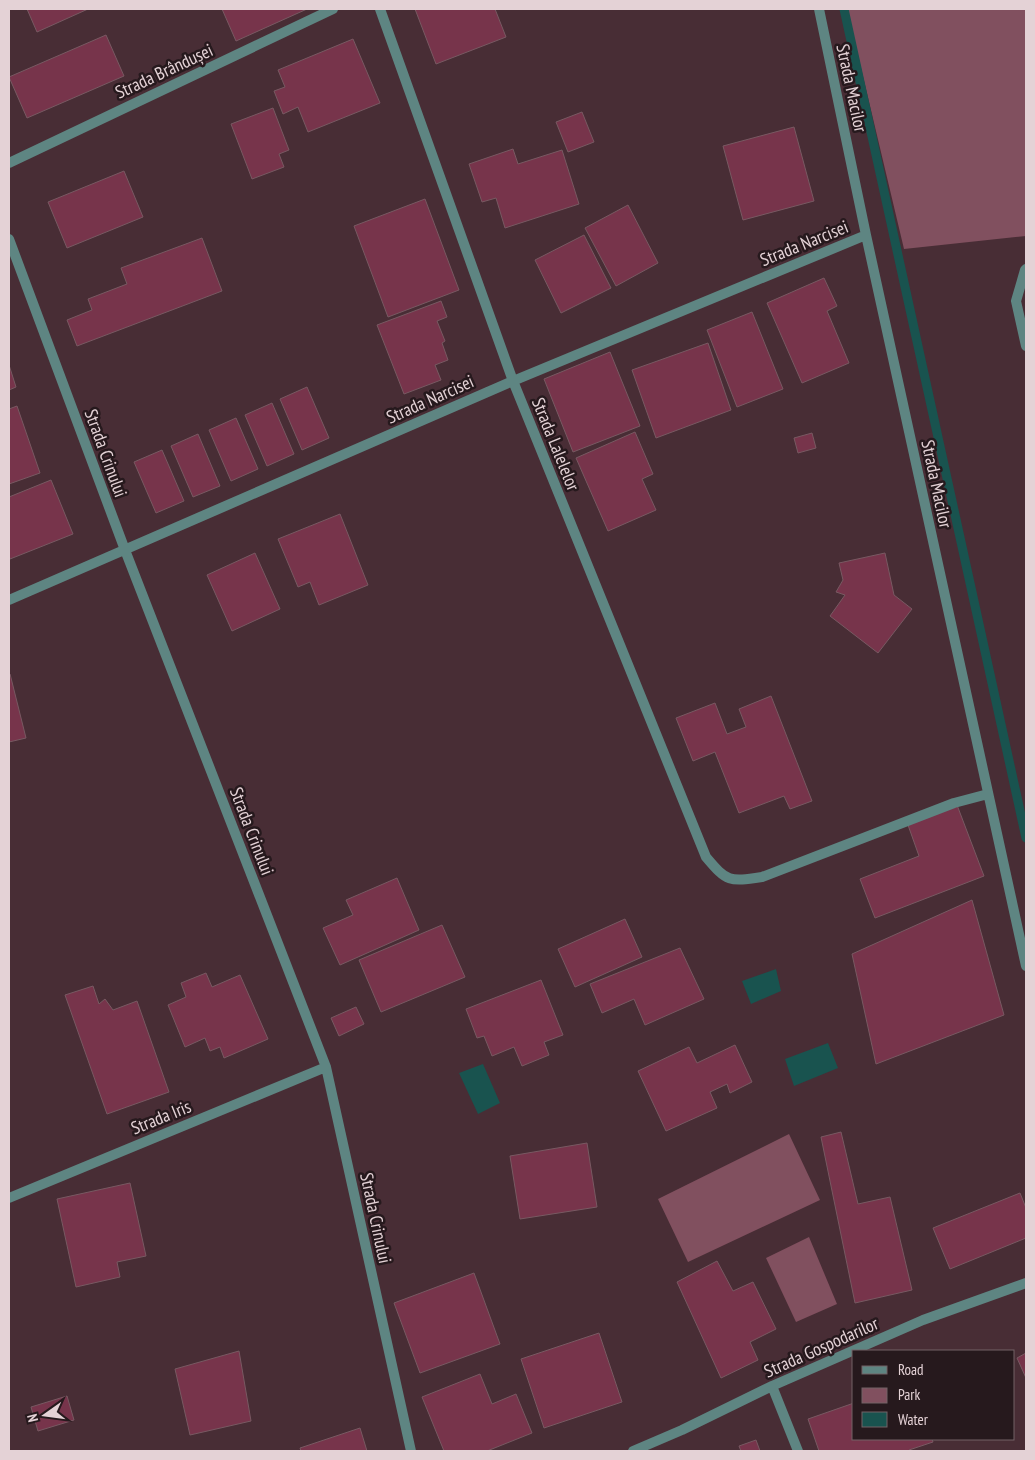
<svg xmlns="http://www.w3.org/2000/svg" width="1035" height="1460" viewBox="0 0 1035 1460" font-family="'PT Sans Narrow',sans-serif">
<rect width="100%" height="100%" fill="#482d35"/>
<path fill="#81505f" d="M 847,9 L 1026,9 L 1026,236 L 904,249 Z
M 789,1134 L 820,1200 L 688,1262 L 658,1199 Z
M 809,1237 L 837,1304 L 796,1322 L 766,1258 Z"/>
<path fill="#19534f" d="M 776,969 L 781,991 L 751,1004 L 742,981 Z
M 828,1043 L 838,1068 L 794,1086 L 785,1059 Z
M 483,1064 L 500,1103 L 478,1114 L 459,1073 Z"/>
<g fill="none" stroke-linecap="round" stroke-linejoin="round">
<path stroke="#19534f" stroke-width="9" d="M 844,9 L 1026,838"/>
</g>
<path fill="#77344b" stroke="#785962" d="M 27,9 L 88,9 L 37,32 Z
M 222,9 L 307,9 L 236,41 Z
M 415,9 L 495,9 L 506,37 L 436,64 Z
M 106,35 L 124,76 L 27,118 L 9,77 Z
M 353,39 L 380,103 L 308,132 L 298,107 L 283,114 L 274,91 L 285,87 L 278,70 Z
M 273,108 L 289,150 L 279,154 L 284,167 L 252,179 L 231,124 Z
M 582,112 L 594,142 L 568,152 L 556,122 Z
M 794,127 L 814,201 L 743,220 L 723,146 Z
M 513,149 L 518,164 L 562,150 L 579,204 L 505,228 L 496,198 L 482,202 L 469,164 Z
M 124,171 L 143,217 L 67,248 L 48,202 Z
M 425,199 L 459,290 L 388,317 L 354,226 Z
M 628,205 L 658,263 L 616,286 L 585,228 Z
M 584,235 L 611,288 L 561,313 L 535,260 Z
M 202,238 L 222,291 L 77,346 L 67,320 L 92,310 L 88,299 L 127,284 L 121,268 Z
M 824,278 L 837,306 L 827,311 L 849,363 L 802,383 L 767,303 Z
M 441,301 L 447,317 L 437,321 L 445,341 L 442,343 L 448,360 L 435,365 L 441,380 L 404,394 L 377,325 Z
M 752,312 L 783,389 L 737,407 L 707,330 Z
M 708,343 L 731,410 L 656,438 L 632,370 Z
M 610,352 L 640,426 L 573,452 L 544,379 Z
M 9,365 L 16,387 L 9,390 Z
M 307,387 L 329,438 L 302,450 L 280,399 Z
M 272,403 L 294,454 L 267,466 L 245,415 Z
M 17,406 L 40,473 L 9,484 L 9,409 Z
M 236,418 L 258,469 L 231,481 L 209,430 Z
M 635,432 L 653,474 L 642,479 L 656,510 L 608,531 L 576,458 Z
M 812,433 L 816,448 L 798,453 L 794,438 Z
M 198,434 L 220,486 L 193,497 L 171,446 Z
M 162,450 L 184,501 L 156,513 L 134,462 Z
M 51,480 L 73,534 L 10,559 L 9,555 L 9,497 Z
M 340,514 L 368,585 L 319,605 L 310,582 L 298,587 L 278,539 Z
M 255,553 L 280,609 L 232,631 L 207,575 Z
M 885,553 L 894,595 L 912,609 L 878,653 L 830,616 L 845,595 L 836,592 L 843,580 L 839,563 Z
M 9,674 L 10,674 L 26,738 L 9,742 Z
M 771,696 L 812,801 L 790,809 L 784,796 L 739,813 L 715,752 L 693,761 L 676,718 L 715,703 L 727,734 L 746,727 L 739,709 Z
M 957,805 L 984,876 L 875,918 L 860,879 L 919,856 L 908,825 Z
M 397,878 L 419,930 L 340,965 L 323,928 L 353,915 L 346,900 Z
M 972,900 L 1004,1015 L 876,1064 L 852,954 Z
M 625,919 L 642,957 L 575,987 L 558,949 Z
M 442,925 L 465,977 L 381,1012 L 359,960 Z
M 680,948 L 704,999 L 645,1025 L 634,999 L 602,1013 L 590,984 Z
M 206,973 L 212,987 L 240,975 L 268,1039 L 224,1058 L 220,1047 L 210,1051 L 205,1038 L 185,1047 L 168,1005 L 186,997 L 181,983 Z
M 541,980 L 563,1035 L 544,1042 L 549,1055 L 522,1066 L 514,1047 L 492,1056 L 484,1036 L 477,1038 L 466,1009 Z
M 93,986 L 99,1004 L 105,999 L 113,1010 L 137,1001 L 169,1092 L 107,1114 L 65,995 Z
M 356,1007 L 364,1024 L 339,1036 L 331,1018 Z
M 735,1045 L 752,1082 L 730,1093 L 727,1084 L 710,1092 L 717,1108 L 666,1131 L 638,1071 L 689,1047 L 697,1063 Z
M 841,1132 L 858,1204 L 890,1197 L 912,1290 L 855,1303 L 821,1137 Z
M 587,1143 L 597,1207 L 520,1219 L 510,1156 Z
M 130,1183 L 146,1256 L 117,1262 L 120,1277 L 76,1287 L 57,1199 Z
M 1020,1193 L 1026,1208 L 1026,1238 L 950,1269 L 933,1228 Z
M 717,1261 L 733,1291 L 753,1282 L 776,1329 L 750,1342 L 758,1360 L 721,1378 L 677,1282 Z
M 474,1273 L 500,1344 L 420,1373 L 394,1303 Z
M 599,1333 L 622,1402 L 544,1428 L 521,1359 Z
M 239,1351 L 251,1421 L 190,1435 L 175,1369 Z
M 1026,1353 L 1026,1378 L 1017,1358 Z
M 480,1374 L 492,1404 L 516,1394 L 532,1433 L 487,1451 L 444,1451 L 422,1397 Z
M 67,1396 L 74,1420 L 38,1431 L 31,1407 Z
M 854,1403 L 854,1439 L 932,1439 L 933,1442 L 909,1450 L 910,1451 L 819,1451 L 808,1419 Z
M 360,1428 L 367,1451 L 301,1451 L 300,1448 Z
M 756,1440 L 760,1451 L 741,1451 L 739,1446 Z"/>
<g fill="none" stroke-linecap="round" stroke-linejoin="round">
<path stroke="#5e8582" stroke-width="10" d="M 380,9 L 513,381 L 706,857 C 727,882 729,882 762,877 L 954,803 L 988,794
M 819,9 L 866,235 L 1026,966
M 9,163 L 333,9
M 9,239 L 125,550 L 326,1067 L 411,1451
M 1026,269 L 1025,270 L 1016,301 L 1026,346
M 9,600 L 513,381 L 866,235
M 9,1198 L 326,1067
M 772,1386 L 798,1451
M 633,1451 L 682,1430 L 772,1386 L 923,1320 L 1026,1283"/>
</g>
<g text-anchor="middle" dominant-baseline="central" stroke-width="5" stroke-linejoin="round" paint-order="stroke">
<g font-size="18" fill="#e4d2d6" stroke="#26191d">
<text transform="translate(164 71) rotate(-25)">Strada Brândușei</text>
<text transform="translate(852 88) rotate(78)">Strada Macilor</text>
<text transform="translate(804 243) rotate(-22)">Strada Narcisei</text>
<text transform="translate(430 399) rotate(-24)">Strada Narcisei</text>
<text transform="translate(556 444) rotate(68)">Strada Lalelelor</text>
<text transform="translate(106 453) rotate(70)">Strada Crinului</text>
<text transform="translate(937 484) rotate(78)">Strada Macilor</text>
<text transform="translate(252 831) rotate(69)">Strada Crinului</text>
<text transform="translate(161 1117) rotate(-22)">Strada Iris</text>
<text transform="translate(376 1218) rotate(78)">Strada Crinului</text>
<text transform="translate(821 1347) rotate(-24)">Strada Gospodarilor</text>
</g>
</g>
<rect width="1035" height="1460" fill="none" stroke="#e4d2d6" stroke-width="20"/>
<rect x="852" y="1350" width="162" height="90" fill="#26191d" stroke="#726367"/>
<rect x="862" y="1366" width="25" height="8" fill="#5e8582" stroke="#726367"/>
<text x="898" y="1375" font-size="15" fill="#e4d2d6">Road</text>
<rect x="862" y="1388" width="25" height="15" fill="#81505f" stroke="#726367"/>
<text x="898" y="1400" font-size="15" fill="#e4d2d6">Park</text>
<rect x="862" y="1412" width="25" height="15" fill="#19534f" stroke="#726367"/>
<text x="898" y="1425" font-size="15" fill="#e4d2d6">Water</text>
<g transform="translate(45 1415) rotate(256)" stroke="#26191d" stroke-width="4" paint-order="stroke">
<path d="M0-4L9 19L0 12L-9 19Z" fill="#e4d2d6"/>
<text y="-8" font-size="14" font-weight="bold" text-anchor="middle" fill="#e4d2d6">N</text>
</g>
</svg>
